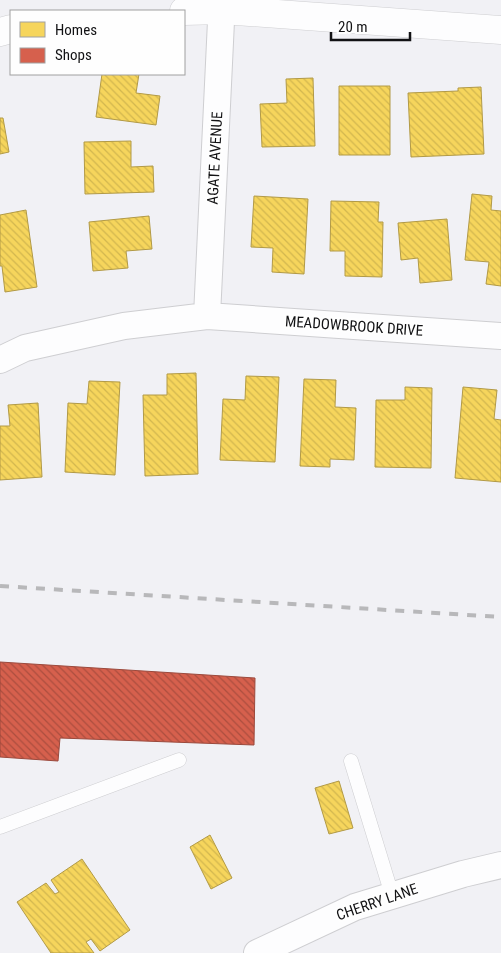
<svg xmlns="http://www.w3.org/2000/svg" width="501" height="953" viewBox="0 0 501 953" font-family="'Roboto Condensed',sans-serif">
<defs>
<pattern id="homes-back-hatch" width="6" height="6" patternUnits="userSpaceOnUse" patternTransform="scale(1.25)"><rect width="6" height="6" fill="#f6d55c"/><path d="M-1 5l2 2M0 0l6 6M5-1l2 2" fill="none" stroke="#d2b64f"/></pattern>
<pattern id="shops-back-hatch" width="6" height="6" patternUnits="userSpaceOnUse" patternTransform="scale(1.25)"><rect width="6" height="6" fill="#d6604d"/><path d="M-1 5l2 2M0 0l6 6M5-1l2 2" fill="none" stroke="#ac4e3f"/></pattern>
</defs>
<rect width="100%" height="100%" fill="#f1f1f5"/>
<path fill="url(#homes-back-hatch)" stroke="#b29a46" d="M 102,74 L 139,74 L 136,93 L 160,96 L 156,125 L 96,117 Z
M 313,78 L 315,146 L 262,147 L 260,104 L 287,103 L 286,79 Z
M 339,86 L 390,86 L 390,155 L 339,155 Z
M 481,87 L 484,154 L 411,157 L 408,93 L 458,91 L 458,88 Z
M 0,118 L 3,118 L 9,152 L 0,154 Z
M 131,141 L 131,167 L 153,166 L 154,192 L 85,194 L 84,142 Z
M 472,194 L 492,196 L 491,210 L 501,211 L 501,286 L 486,284 L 489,262 L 465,260 Z
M 254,196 L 308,199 L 304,274 L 272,272 L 273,248 L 251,247 Z
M 331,201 L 379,202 L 378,222 L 383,222 L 382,277 L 345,276 L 345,251 L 330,251 Z
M 26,210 L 37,287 L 5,292 L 2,266 L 0,266 L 0,215 Z
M 149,216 L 152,249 L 126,251 L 128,268 L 93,271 L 89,222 Z
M 447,219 L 452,280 L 420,283 L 418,258 L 401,260 L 398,223 Z
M 196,373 L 198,474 L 145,476 L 143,395 L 167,395 L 167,374 Z
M 246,376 L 279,377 L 275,462 L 220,460 L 223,399 L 245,400 Z
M 304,379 L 336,380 L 335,407 L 356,408 L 354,460 L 330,459 L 330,467 L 300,466 Z
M 89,381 L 120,382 L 115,475 L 65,472 L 68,403 L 87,404 Z
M 405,387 L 432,388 L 431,468 L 375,467 L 376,400 L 405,400 Z
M 463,387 L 497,390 L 494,419 L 501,420 L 501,482 L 455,478 Z
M 38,403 L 42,477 L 0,480 L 0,426 L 10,426 L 8,405 Z
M 339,781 L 353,828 L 329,834 L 315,788 Z
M 210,835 L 232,878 L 211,889 L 190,847 Z
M 82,859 L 130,930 L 100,951 L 91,939 L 86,942 L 94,953 L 51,953 L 17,902 L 46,883 L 55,894 L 59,892 L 51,880 Z"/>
<path fill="url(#shops-back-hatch)" stroke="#9b493c" d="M 0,662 L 255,678 L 254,745 L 60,738 L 58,761 L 0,757 Z"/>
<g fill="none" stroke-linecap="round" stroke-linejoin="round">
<g stroke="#ceced1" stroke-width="15">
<path id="lane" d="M 351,761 L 392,895
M 0,827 L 179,760"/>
</g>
<g stroke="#ceced1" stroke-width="28">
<path id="street" d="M 207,316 L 222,0
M 0,360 L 25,348 L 124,326 L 207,316 L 501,336
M 257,953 L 355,907 L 463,874 L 501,865"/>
</g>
<g stroke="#ceced1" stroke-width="29">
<path id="secondary" d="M 184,11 L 222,10 L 501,30
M 0,32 L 11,29"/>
</g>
<use href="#lane" stroke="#fdfdfe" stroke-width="14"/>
<use href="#street" stroke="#fdfdfe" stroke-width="26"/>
<use href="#secondary" stroke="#fdfdfe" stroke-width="28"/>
<path stroke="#b8b8ba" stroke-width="4" stroke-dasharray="9 9" stroke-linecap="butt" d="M 0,586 L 501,617"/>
</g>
<g text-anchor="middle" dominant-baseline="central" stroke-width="5" stroke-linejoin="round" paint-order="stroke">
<g font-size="15" fill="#121214" stroke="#fefefe">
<text transform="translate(215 158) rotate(-87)">AGATE AVENUE</text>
<text transform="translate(354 326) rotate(4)">MEADOWBROOK DRIVE</text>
<text transform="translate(377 902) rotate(-19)">CHERRY LANE</text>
</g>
</g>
<rect x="10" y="10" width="175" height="65" fill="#fefefe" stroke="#a0a0a0"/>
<rect x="20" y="22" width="25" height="15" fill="#f6d55c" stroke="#a0a0a0"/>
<text x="55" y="35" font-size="15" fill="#121214">Homes</text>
<rect x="20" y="48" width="25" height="15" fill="#d6604d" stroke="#a0a0a0"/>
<text x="55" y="60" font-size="15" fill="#121214">Shops</text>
<path d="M331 32v8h79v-8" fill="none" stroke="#121214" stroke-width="2.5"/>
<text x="338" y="32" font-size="15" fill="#121214" stroke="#fefefe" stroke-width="4" paint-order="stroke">20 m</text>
</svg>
